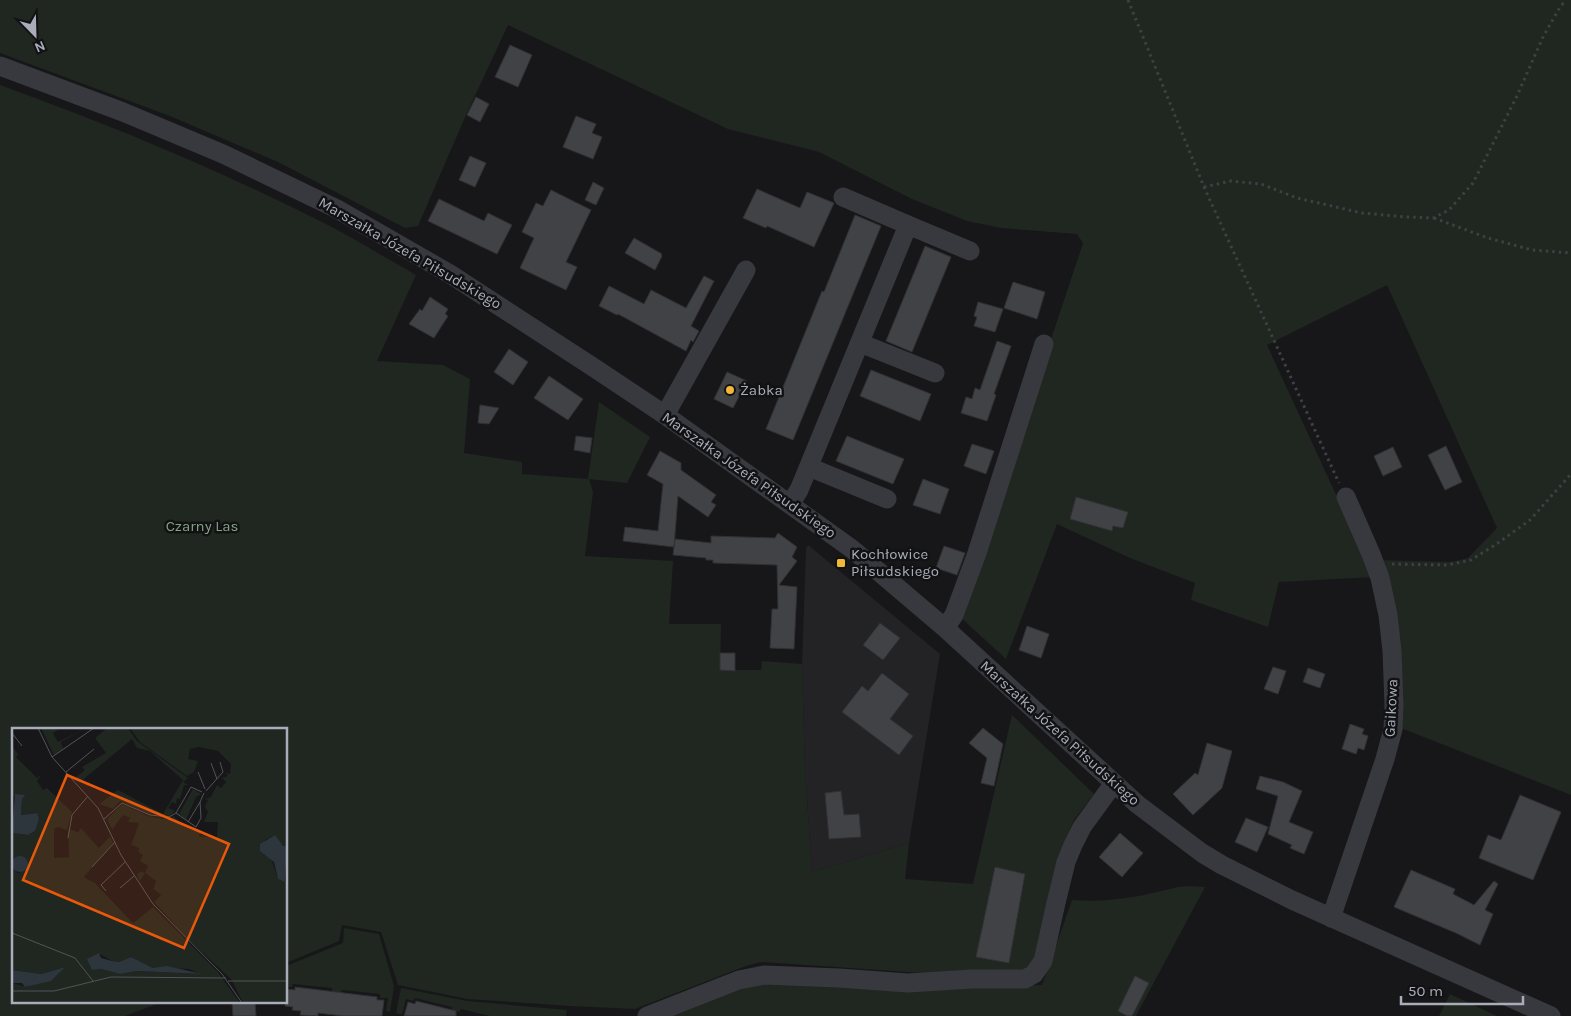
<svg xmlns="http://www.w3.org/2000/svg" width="1571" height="1016" viewBox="0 0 1571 1016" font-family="Karla,sans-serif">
<rect width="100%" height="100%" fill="#171719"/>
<path fill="#232326" d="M 808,545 L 940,654 L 909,843 L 812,872 L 805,769 L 802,666 L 806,549 Z"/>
<path fill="#1f2720" d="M 0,0 L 1571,0 L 1571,795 L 1401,728 L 1378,560 L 1451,562 L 1468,558 L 1497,528 L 1387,285 L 1267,345 L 1374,577 L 1279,582 L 1268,627 L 1191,600 L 1195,583 L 1130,558 L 1057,524 L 1006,659 L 959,616 L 1083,243 L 1077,234 L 1001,228 L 967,221 L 912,199 L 819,152 L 728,129 L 508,25 L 466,115 L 418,226 L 405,228 L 278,162 L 170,116 L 0,53 Z
M 0,85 C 111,125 219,170 324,223 C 355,239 386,258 416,275 L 377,361 L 443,365 L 470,379 L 464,453 L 522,462 L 522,474 L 588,479 L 599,402 L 650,437 L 627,483 L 589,479 L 593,492 L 585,556 L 673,561 L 669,624 L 721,624 L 720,670 L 761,670 L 762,661 L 802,664 L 805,769 L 812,872 L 909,843 L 905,879 L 973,884 L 1012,715 L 1094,794 L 1074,820 L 1066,838 L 1035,963 L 1025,970 L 952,975 L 761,962 L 746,966 L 635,1009 L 571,1006 L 468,999 L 398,985 L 381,932 L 342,925 L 339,941 L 286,963 L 286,730 L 14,730 L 14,1002 L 162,1002 L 125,1016 L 0,1016 Z
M 1188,886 L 1205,887 L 1136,1016 L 671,1016 L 681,1013 L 760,982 L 905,989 L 1042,985 L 1072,900 C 1111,903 1142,896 1178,887 Z
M 344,928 L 379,934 L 394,986 L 390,1012 L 386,1011 L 388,998 L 380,998 L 380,994 L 342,990 L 341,993 L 332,991 L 332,988 L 293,984 L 292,987 L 286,987 L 286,966 L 343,943 Z
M 401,988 L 467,1001 L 567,1010 L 566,1016 L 490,1016 L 461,1009 L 459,1012 L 452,1010 L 452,1007 L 415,998 L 413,1001 L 406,999 L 402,1015 L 396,1013 Z
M 1450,994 L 1497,1016 L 1439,1016 Z"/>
<path fill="#414246" stroke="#313135" d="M 510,45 L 532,55 L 518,87 L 495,77 Z
M 476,97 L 489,104 L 480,122 L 467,115 Z
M 576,116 L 596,124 L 592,133 L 602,137 L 593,159 L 563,147 Z
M 470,156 L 486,163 L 475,187 L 459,180 Z
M 593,182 L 604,188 L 596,205 L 585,200 Z
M 757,189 L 800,208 L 807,192 L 834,203 L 814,247 L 767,226 L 766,228 L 743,218 Z
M 551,190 L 591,210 L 566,262 L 577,267 L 566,290 L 520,268 L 534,238 L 522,232 L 536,203 L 543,206 Z
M 439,199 L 484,221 L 488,213 L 512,225 L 497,254 L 428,221 Z
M 855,215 L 881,226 L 793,440 L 766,429 L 822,291 L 824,292 Z
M 634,238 L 662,254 L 661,255 L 662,256 L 655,270 L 625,253 Z
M 925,246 L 951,257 L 912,352 L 886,341 Z
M 704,276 L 714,281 L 691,326 L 699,331 L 693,342 L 691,340 L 686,351 L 618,314 L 617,315 L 599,306 L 609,286 L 644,304 L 651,290 L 686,308 Z
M 1013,282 L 1045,292 L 1037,319 L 1004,308 Z
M 430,297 L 448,309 L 445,314 L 448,316 L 434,338 L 409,324 L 420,309 L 422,311 Z
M 978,302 L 1003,309 L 995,332 L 974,326 L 977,317 L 974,316 Z
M 997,341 L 1011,346 L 994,394 L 996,395 L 987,421 L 961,413 L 966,397 L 972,399 L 975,388 L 980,390 Z
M 509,349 L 528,362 L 513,385 L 494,372 Z
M 871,370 L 931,394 L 920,421 L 860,396 Z
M 727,372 L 747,381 L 733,408 L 714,399 Z
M 549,376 L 583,399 L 568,420 L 534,398 Z
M 480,405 L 499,408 L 489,424 L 478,423 Z
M 576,436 L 592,438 L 590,453 L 574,450 Z
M 847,436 L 904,459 L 893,484 L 836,461 Z
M 972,444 L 994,451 L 986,474 L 964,466 Z
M 1446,446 L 1462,482 L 1445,490 L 1428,455 Z
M 1393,447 L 1402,467 L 1383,476 L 1374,456 Z
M 660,451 L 681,463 L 681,470 L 716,495 L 711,502 L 716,505 L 708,517 L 678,496 L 674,547 L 623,541 L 625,527 L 658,531 L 663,484 L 647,475 Z
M 923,479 L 949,489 L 940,514 L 913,505 Z
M 1076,497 L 1128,512 L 1123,528 L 1113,526 L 1112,531 L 1070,519 Z
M 778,533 L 797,547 L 792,557 L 797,561 L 779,585 L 797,587 L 794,649 L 770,648 L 772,609 L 778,609 L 777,565 L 713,563 L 713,560 L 706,560 L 706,558 L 673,555 L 675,539 L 711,543 L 711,536 L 775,538 Z
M 944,546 L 965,553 L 957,575 L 936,568 Z
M 880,623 L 900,638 L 883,660 L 863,645 Z
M 1027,626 L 1049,634 L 1041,658 L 1019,650 Z
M 720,653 L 735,653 L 735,671 L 720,670 Z
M 1273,667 L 1286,671 L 1278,694 L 1264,689 Z
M 1308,668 L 1325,674 L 1320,688 L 1303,682 Z
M 882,673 L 909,694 L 890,719 L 913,736 L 899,755 L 842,712 L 862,686 L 868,691 Z
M 1350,724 L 1364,729 L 1362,734 L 1368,736 L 1364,750 L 1358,748 L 1356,754 L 1342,749 Z
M 983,728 L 1003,744 L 994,786 L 981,783 L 987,758 L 969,743 Z
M 1207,743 L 1232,751 L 1222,788 L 1193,815 L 1173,794 L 1195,773 L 1198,775 Z
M 1260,776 L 1283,782 L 1302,791 L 1289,822 L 1313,832 L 1304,854 L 1290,848 L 1292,845 L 1268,834 L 1278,796 L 1256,789 Z
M 841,791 L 844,815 L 859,814 L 861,837 L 829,839 L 825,793 Z
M 1520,795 L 1561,812 L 1533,880 L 1479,858 L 1488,835 L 1501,840 Z
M 1246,818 L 1268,827 L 1257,852 L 1235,842 Z
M 1120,833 L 1143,853 L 1122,877 L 1099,857 Z
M 995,867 L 1025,874 L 1009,963 L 976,957 Z
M 1411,870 L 1455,889 L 1453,894 L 1474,905 L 1494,881 L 1498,884 L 1485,910 L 1493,914 L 1480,945 L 1456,933 L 1394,907 Z
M 1135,976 L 1149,983 L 1132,1016 L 1127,1016 L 1118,1011 Z
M 295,987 L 377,997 L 377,1000 L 384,1000 L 382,1016 L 343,1016 L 318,1013 L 318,1016 L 300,1015 L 301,1011 L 292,1010 L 293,1007 L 285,1006 L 287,989 L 295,990 Z
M 416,1001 L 456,1011 L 456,1016 L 404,1016 L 408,1002 L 415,1004 Z
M 232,1002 L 255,1002 L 256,1016 L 233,1016 Z"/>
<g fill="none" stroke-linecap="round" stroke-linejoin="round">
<path stroke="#3e4045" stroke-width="3" stroke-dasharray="2.5 4" stroke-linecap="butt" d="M 1128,0 L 1204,187 L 1339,483
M 1204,187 L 1231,181 L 1261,184 L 1297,198 L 1362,213 L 1406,217 L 1433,218 L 1449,210 L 1473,183 L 1517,96 L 1543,37 L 1560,7 L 1566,0
M 1434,218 L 1488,238 L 1532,250 L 1571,253
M 1392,564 L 1447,565 L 1471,560 L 1495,545 L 1530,520 L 1571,474"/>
<path stroke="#38393e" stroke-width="19" d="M 0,66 L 123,112 L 223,154 L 337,209 L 450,274 L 596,369 L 665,415 L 852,549 L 945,628 L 1137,804 L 1202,853 L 1222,865 L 1292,900 L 1551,1016
M 908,225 L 970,251
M 860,343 L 935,373
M 665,415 L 746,270
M 809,467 L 887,499
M 790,504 L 799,490 L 908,225 L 843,197
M 945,628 L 954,615 L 977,553 L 1044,344
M 1331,918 L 1385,759 L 1393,729 L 1394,705 L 1392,651 L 1388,615 L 1380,578 L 1371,554 L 1346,497
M 647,1016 L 739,980 L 764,975 L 839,978 L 908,983 L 972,979 L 1025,979 L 1034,974 L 1043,961 L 1056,903 L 1066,862 L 1073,845 L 1082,827 L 1114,783"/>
</g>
<g fill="#f1b736" stroke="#121214" stroke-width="2">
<circle cx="730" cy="390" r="5"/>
<rect x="836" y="558" width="10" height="10" rx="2.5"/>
</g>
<g text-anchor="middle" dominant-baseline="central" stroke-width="5" stroke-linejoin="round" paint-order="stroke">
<g font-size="15" fill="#a9adb9" stroke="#121214">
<text transform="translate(410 253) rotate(30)">Marszałka Józefa Piłsudskiego</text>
<text transform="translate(749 475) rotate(35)">Marszałka Józefa Piłsudskiego</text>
<text transform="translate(1391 708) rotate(-87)">Gaikowa</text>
<text transform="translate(1060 733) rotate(42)">Marszałka Józefa Piłsudskiego</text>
</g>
<g font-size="15" fill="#a9adb9" stroke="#121214" text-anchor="start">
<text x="740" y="390">Żabka</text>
<text x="851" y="554">Kochłowice<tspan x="851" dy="17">Piłsudskiego</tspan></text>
</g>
<g font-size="15" fill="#80a483" stroke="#121214">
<text x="202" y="526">Czarny Las</text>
</g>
</g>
<g transform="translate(12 728)">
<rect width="275" height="275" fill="#171719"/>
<path d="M 29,0 L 49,0 L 41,5 L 46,14 L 72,1 L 49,14 L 51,21 L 42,27 ZM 95,0 L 116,0 L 125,13 L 176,50 L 171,54 L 176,57 L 172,57 L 168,71 L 165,70 L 164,76 L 160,74 L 156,80 L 163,83 L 157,88 L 137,86 L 108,73 L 101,81 L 87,76 L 106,62 L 151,86 L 171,52 L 138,23 L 125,20 L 120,11 L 67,55 L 63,50 L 73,42 L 70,39 L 94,25 L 83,10 ZM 118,0 L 275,0 L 275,117 L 270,118 L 263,107 L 253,112 L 266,151 L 273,154 L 275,151 L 275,275 L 231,275 L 220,252 L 172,207 L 142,174 L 149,167 L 141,161 L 144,153 L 133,145 L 128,153 L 125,147 L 129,143 L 133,145 L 136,138 L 128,133 L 131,127 L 126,124 L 127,120 L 119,117 L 127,95 L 116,94 L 118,90 L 111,87 L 100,102 L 95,91 L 110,76 L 136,88 L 158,92 L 161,88 L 173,99 L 188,105 L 187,108 L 205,110 L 206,94 L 192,94 L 196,84 L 193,79 L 196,72 L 193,71 L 199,69 L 205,57 L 209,60 L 214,54 L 210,50 L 216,48 L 214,45 L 218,46 L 219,36 L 206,23 L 187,19 L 178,21 L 176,31 L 186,33 L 182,44 L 175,48 L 128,14 ZM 0,18 L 6,26 L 4,29 L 25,50 L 29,47 L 25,53 L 31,62 L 35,60 L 60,84 L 55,102 L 46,99 L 42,101 L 42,130 L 57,129 L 56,101 L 66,104 L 69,100 L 87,120 L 98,108 L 101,115 L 72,149 L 83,155 L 121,195 L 141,179 L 205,243 L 228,275 L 0,275 L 0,255 L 15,259 L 45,247 L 52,239 L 29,246 L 0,242 L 0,135 L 5,145 L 10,144 L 0,132 L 0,105 L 16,107 L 22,104 L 27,91 L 24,85 L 9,87 L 10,71 L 5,66 L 0,70 ZM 88,226 L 100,233 L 107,234 L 119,229 L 141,240 L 177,241 L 188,246 L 125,243 L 108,246 L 90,241 L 80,242 L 80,230 ZM 181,61 L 189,66 L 184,69 L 174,92 L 167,86 Z" fill="#1f2720" fill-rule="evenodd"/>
<path d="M 3,66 L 13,67 L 10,71 L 9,87 L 25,85 L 27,91 L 23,103 L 16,107 L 0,105 ZM 263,107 L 271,118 L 275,117 L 273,154 L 266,151 L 262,134 L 248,123 L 248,116 ZM0 136a8 8 0 1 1 16 0a8 8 0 1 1-16 0ZM 87,225 L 89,230 L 100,233 L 107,234 L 119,229 L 141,240 L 155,238 L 190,246 L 125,243 L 108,246 L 89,241 L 80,242 L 75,231 ZM 53,239 L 39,253 L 13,259 L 10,255 L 0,255 L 0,242 L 29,246 Z" fill="#2d353d"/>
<path fill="none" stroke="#515359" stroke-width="1" d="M 26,0 L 40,29 L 86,80 L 109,127 L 141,176 L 210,246 L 230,275M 0,5 L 10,18M 40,29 L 82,0M 199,35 L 205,51M 54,44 L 82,21M 186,44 L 193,61M 194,63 L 211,44 L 208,34M 164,85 L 179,59 L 190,64M 92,91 L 110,75 L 138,87 L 157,89 L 164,85 L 184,99 L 189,90 L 188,74 L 192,65M 176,94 L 188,74M 56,110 L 60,87 L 76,68M 80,139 L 103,114M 108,160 L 122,148M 94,163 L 89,157 L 113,134M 0,205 L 63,230 L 81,253M 216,253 L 275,253M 0,263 L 42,263 L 99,249 L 214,250"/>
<path fill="#e8590c" fill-opacity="0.15" stroke="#e8590c" stroke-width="2.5" d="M 55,47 L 217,116 L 172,220 L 11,152 Z"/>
<rect width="275" height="275" fill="none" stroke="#a9adb9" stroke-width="2.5"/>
</g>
<g transform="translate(35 35) rotate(157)" stroke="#121214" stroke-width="4" paint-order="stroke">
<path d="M0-4L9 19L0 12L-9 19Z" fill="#a9adb9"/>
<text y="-8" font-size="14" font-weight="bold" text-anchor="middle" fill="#a9adb9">N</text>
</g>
<path d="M1401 996v8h122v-8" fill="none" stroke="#a9adb9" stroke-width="2.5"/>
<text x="1408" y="996" font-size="15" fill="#a9adb9" stroke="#121214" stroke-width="4" paint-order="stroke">50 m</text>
</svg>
